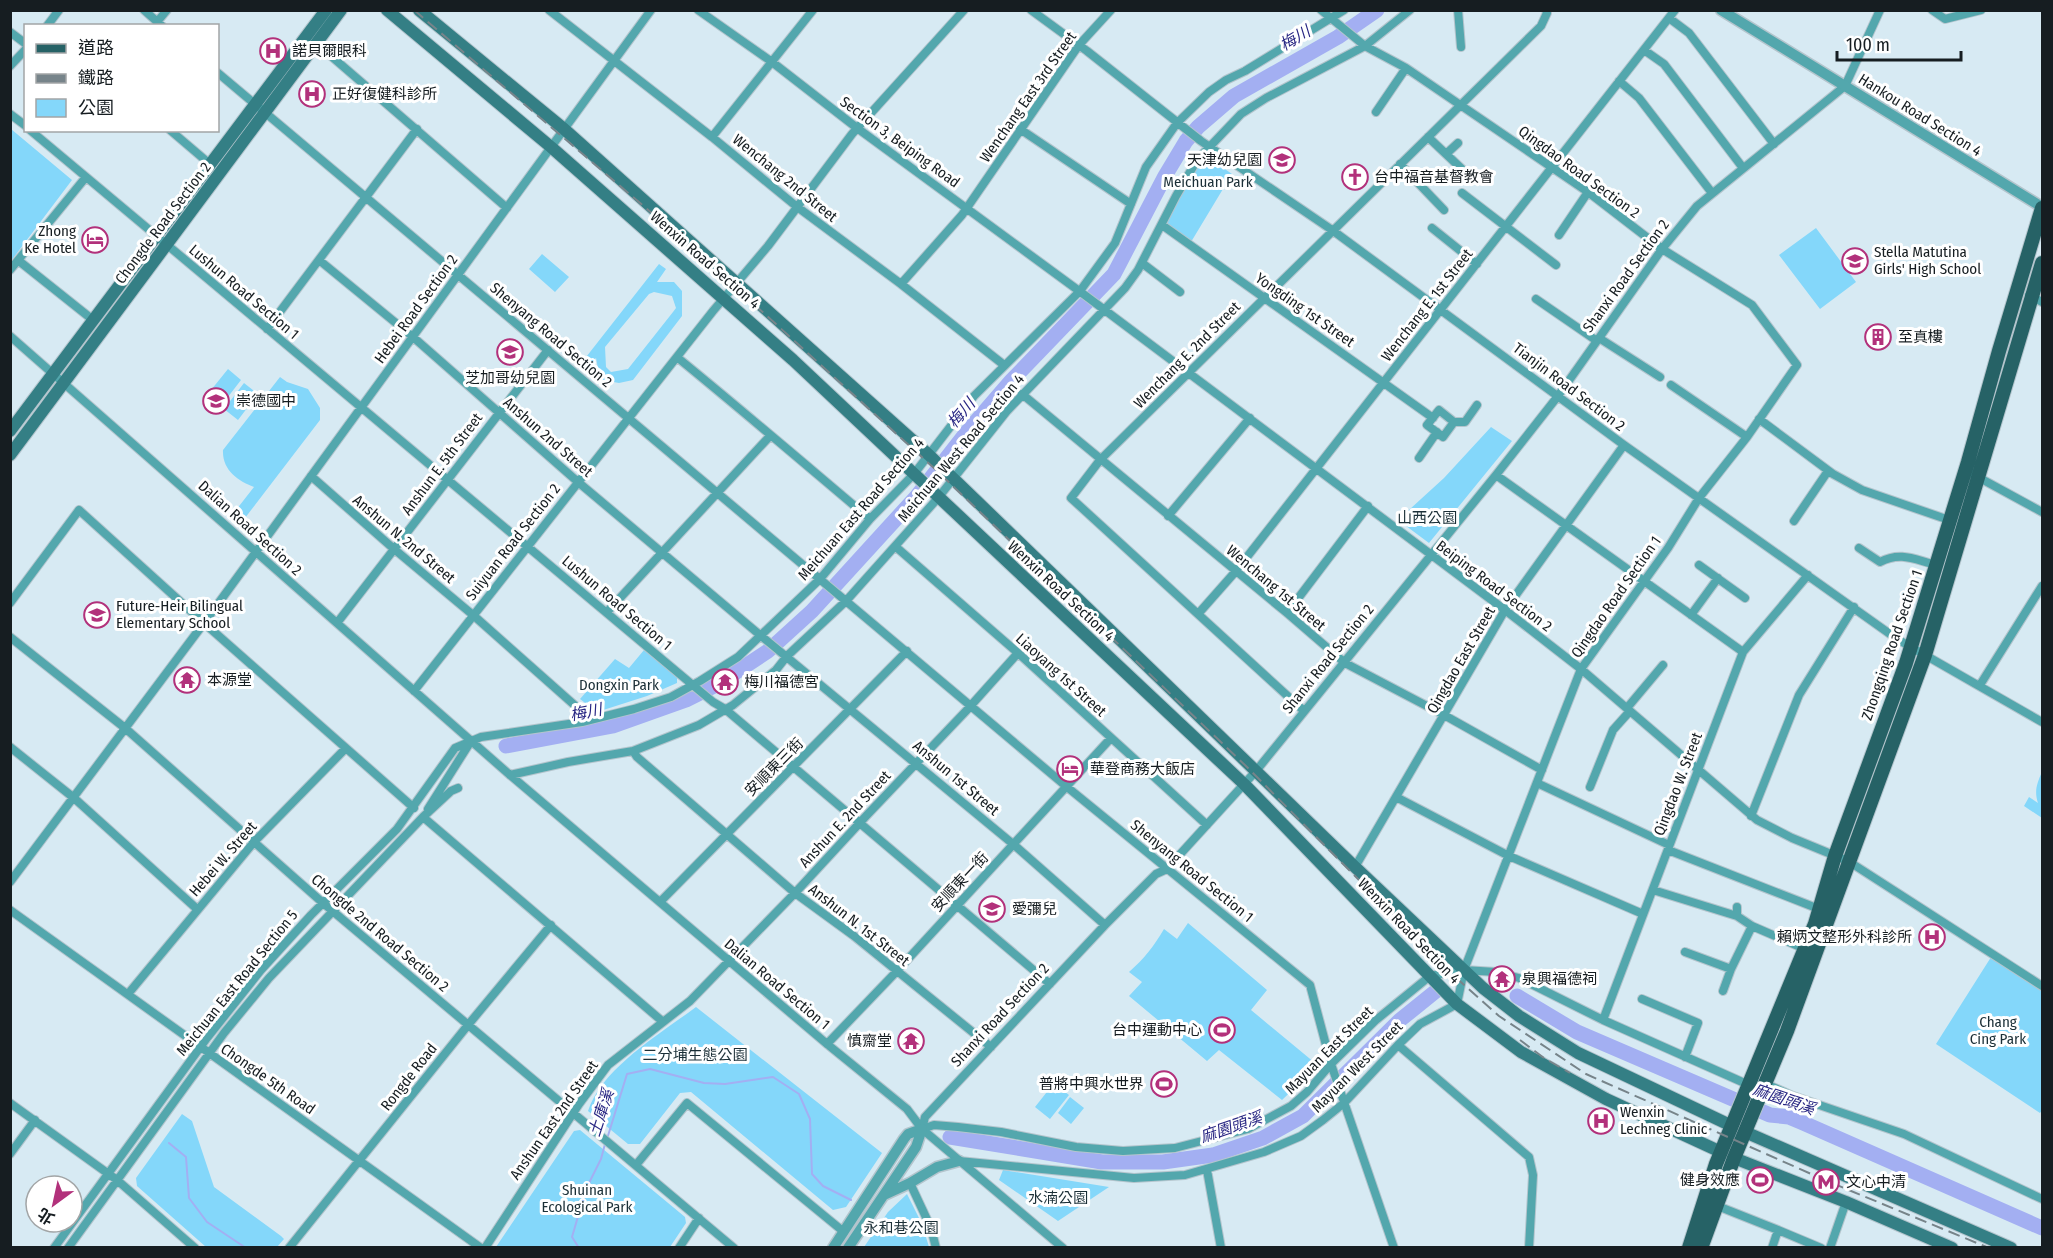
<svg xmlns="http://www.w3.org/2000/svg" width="2053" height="1258" viewBox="0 0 2053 1258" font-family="'Fira Sans Condensed','Noto Sans TC',sans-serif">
<rect width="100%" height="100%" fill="#d7eaf3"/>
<path fill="#84d7fa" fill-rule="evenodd" d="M 11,129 L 72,180 L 11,261 Z
M 1206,156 L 1232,174 L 1191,242 L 1166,224 L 1194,172 Z
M 1816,228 L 1856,282 L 1820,309 L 1779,255 Z
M 542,254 L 569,277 L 555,292 L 529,269 Z
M 659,264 L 666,269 L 657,282 L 674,282 L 682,291 L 682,316 L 633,380 L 619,383 L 603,380 L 599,374 L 596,358 L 589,366 L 583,361 ZM 654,292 L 672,296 L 676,308 L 673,312 L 628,369 L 611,372 L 606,367 L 605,347 L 649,294 Z
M 228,369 L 241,380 L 221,406 L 207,395 Z
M 280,377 L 287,382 L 308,389 L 320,408 L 320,420 L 245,518 L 236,510 L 254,487 C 238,481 222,470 223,450 Z
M 244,383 L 258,394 L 238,420 L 224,409 Z
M 1491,427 L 1512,441 L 1429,543 L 1398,520 L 1444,478 Z
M 644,650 L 677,676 L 677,683 L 647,696 L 597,712 L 580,699 L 615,659 L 629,668 Z
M 2042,772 L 2042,818 L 2024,806 L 2029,797 L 2038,803 C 2034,791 2037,783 2042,772 Z
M 1188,923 L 1267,990 L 1251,1010 L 1315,1063 L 1300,1083 L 1282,1100 L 1219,1050 L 1207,1061 L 1129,996 L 1142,982 L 1129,972 C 1144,959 1154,946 1164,929 L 1177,939 Z
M 1993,954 L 2042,986 L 2042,1110 L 2040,1113 L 1936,1044 Z
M 696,1007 L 882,1153 L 846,1207 L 833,1210 L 691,1092 L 680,1093 L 640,1144 L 628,1144 L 588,1111 C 602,1068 660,1034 696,1007 Z
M 1054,1083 L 1069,1095 L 1050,1119 L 1035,1107 Z
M 1070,1097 L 1084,1108 L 1071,1124 L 1058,1113 Z
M 182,1114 L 192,1121 L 214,1187 L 281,1236 L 284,1239 L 277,1247 L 206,1247 L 137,1186 L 136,1178 Z
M 580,1130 L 685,1217 L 686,1223 L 670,1247 L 496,1247 L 574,1131 Z
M 1003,1170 L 1109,1187 L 1058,1221 L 999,1180 Z
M 907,1194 L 922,1224 L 929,1247 L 864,1247 L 888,1212 Z"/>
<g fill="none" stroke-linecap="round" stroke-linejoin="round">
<path stroke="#a3aff2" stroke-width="2" d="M 607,1139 L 627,1074 L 650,1069 L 704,1083 L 725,1084 L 773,1077 L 799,1094 L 810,1119 L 812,1174 L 823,1186 L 851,1200
M 169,1143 L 186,1157 L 189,1198 L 207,1222 L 246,1248
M 579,1248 L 572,1237 L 586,1189 L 601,1159 L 605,1144"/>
<path stroke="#a3aff2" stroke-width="15" d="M 506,746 L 613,726 L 686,700 L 718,684 L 768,651 L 812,611 L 843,577 L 916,497 L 966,433 L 1011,381 L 1114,274 L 1165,176 L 1186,141 L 1198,127 L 1234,96 L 1338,37 L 1377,10
M 1517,996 L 1577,1032 L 1770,1115 L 1789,1117 L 1801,1122 L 2042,1228
M 950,1137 L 1102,1162 L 1163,1162 L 1213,1155 L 1263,1138 L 1303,1116 L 1400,1020 L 1436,991"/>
<g stroke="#b4c5cd" stroke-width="10">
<path id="minor" d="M 144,10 L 162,26
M 549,10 L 712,137 L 796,206 L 901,284 L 1004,365
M 698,10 L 772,62 L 857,128 L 1086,296 L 1505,610 L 1581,669 L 1757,820 L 1792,838 L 1848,861 L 2042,986
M 1031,10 L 1087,51 L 1201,141 L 1332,230 L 1624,445 L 1897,639 L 2042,722
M 1458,10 L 1461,47
M 1932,10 L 1945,19 L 1981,10
M 1669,18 L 1689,33 L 1774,144
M 157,22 L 167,10
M 47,26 L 59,10
M 10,32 L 26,44
M 316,43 L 507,208
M 1644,50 L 1664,64 L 1743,168
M 10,66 L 26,49
M 218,73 L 1067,787 L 1310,985 L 1331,1064 L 1394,1248
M 1619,81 L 1639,98 L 1712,193
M 1376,112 L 1406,68
M 10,114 L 26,126
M 1020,129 L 1131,204
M 30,130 L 713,702 L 725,709 L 1050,984
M 170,130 L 211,165
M 712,137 L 813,10
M 1428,137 L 1464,171
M 1446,154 L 1458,143
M 1400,164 L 1444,210
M 1462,193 L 1556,265
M 1162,225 L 1433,418
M 1432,228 L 1477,264
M 1559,235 L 1588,192
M 319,260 L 413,337 L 578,482 L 760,635 L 1013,844 L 1105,925
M 19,261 L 93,320
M 1142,263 L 1180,292
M 10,270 L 86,177
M 901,284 L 962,215 L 1079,45 L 1111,10
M 2029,295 L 2042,302
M 1536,299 L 1597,341
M 267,329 L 417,129
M 10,336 L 510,775 L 827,1044 L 907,1109 L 922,1129 L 1063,1248
M 1599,338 L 1660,377
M 678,358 C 743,411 806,465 870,519
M 1671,385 L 1747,437
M 1022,394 L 1287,613 L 1345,663 L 1444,715 L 1542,770
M 1759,419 L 1833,474 L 1862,490 L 1949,520
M 1454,422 L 1439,410 L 1427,425 L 1443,437 L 1454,422 L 1465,422 L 1477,405
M 1419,458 L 1437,432
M 1965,470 L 2042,512
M 1496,475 L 1743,652
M 311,476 L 394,549 L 473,615 L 580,710 L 582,722
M 1168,516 L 1250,418
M 1794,521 L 1828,471
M 896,547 L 1018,653 L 1207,825
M 1859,548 L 1880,562 C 1901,551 1915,560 1937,565
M 1699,565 L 1745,598
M 10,603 L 79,510 L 204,623 L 414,808
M 607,612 L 770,436
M 1287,613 L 1368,506
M 1198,614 L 1236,571 L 1675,10
M 1691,615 L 1718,578
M 337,623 L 548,350
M 10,637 L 125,728 L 323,903 L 734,1248
M 1980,685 L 2042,586
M 414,691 L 713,311 L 768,246 L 852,134 L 964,10
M 1627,708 L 1663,665
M 1304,711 L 1071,498 L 1100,460 L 1541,26 L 1547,13 L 1546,10
M 10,747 L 74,798 L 197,909
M 633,751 L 637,757 L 795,893 L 854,936 L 991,1047
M 510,775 L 568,762 L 633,751 L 699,725 L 733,705 L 776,670 L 787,656 L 846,601 L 938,498 L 1007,411 L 1125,288 L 1138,270 L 1176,196 L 1197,160 L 1241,114 L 1266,98 L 1365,46 L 1410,10
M 1537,783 L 1669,845
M 1590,787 L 1613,730 L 1630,711
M 1396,797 L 1509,856 L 1643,914
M 428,809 L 471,741
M 1751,816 L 1799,695 L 1854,607
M 423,817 L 662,1021
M 1668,850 L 1819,909
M 1355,867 L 1505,610 L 1624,445
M 10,882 L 204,623 L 651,10
M 1653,890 L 1737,916
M 660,902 L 907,651
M 1737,907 L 1737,916 L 1752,926 L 1805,949
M 10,910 L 481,1248
M 1685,952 L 1731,969
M 1723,991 L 1731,969 L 1752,926
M 128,994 L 254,842 L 346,748
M 1642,999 L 1698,1023 L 1685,1057
M 1603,1020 L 1743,652 L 1808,575
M 827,1044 L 897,971 L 1111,738
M 1398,1045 L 1529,1157 L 1533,1175 L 1529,1248
M 1766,1084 L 1793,1096 L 1904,1134 L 2042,1199
M 10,1103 L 117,1180 L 195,1248
M 922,1129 L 925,1117 L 1105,925 L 1156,874 L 1167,869 L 1173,862 L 1256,771 L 1496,475 L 1558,396 L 1662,249 L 1697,206 L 1845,86 L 1880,10
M 922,1129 L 934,1125 L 958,1127 L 1001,1132 L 1076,1147 L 1123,1151 L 1175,1148 L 1248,1129 L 1291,1106 L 1307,1092 L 1331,1064 L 1376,1020 L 1430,976 L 1464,970 L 1496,972 L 1519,978 L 1603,1020 L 1749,1085
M 10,1154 L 35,1120
M 959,1161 L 1134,1178 L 1185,1175 L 1264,1152 L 1301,1136 L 1323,1120 L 1344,1103 L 1398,1045 L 1420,1024 L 1457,1004 L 1464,970 L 1581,669 L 1668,548 L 1699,498 L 1747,437 L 1797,365 L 1752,305 L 1662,249 L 1588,192 L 1406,68 L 1365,46 L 1321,10
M 636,1165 L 687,1103 L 844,1232
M 1207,1170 L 1221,1248
M 910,1183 L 931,1228 L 936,1248
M 1715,1205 L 1778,1230
M 54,1248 L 207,1038 L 261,970 L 311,915 L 397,829 L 455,748 L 481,737 L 582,722 L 634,709 L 671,697 L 700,681 L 738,657 L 820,579 L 870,519 L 914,474 L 974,396 L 1080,291 L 1115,243 L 1146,167 L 1177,123 L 1209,92 L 1226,80 L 1245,71 L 1344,10
M 68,1248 L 224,1033 L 269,978 L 423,817 L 451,791 L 458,788
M 289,1248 L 468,1025 L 551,925
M 485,1248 L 579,1104 L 608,1065 L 690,1001 L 795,893 L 867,815 L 966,711 L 1018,653
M 679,1248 L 699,1218
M 1772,1248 L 1778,1230 L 1821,1248
M 1830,1248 L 1846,1202"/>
</g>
<g stroke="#b4c5cd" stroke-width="13">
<path id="tertiary" d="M 1721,10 L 2042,207
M 884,1195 L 910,1183 L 937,1167 L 959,1161
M 833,1248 L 904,1139 L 908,1134 L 922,1129
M 848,1248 L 916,1147 L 922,1129"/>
</g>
<g stroke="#b4c5cd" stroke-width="14">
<path id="secondary" d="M 387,10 L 551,147 L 793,360 L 1244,784 L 1457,1004 L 1521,1052 L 1606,1099 L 1721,1152
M 419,10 L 564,129 L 929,455 L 1355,867 L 1483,988 L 1519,1016 L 1578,1053 L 1732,1126
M 10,431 L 326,10
M 10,455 L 341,10
M 1745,1132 L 2011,1248
M 1734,1158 L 1846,1202 L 1952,1248"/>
</g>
<g stroke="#b4c5cd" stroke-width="16">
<path id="primary" d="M 1689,1248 L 1716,1164 L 1815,924 L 1835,856 L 1906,663 L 1968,462 L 1999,351 L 2042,208
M 1701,1248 L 1734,1158 L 1787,1031 L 1925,655 L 2042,263"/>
</g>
<use href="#minor" stroke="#53a7ad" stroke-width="8"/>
<use href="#tertiary" stroke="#53a7ad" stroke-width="10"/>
<use href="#secondary" stroke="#347f85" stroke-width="12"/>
<use href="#primary" stroke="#266266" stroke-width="14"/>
<path stroke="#77848a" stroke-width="2" stroke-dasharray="12 6" stroke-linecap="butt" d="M 414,10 L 688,244 L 935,469 L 1247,767 L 1453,975 L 1499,1016 L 1586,1074 L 1827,1181 L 1989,1248
M 1520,1040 L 1544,1058 L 1570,1073"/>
</g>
<defs>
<g id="hospital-ring" transform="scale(1.35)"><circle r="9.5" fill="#fff" stroke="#b2317b" stroke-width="1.5"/><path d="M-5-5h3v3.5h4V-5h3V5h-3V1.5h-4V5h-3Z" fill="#b2317b"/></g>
<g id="school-ring" transform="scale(1.35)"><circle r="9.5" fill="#fff" stroke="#b2317b" stroke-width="1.5"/><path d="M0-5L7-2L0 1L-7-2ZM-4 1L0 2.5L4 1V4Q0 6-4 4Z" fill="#b2317b"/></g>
<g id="church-ring" transform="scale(1.35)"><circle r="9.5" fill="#fff" stroke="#b2317b" stroke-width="1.5"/><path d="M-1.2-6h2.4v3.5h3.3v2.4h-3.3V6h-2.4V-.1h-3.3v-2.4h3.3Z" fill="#b2317b"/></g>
<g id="hotel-ring" transform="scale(1.35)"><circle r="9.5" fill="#fff" stroke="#b2317b" stroke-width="1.5"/><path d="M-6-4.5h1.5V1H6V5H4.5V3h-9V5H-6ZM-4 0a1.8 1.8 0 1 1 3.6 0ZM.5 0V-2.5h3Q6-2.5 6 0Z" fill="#b2317b"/></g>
<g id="building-ring" transform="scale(1.35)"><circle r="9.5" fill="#fff" stroke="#b2317b" stroke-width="1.5"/><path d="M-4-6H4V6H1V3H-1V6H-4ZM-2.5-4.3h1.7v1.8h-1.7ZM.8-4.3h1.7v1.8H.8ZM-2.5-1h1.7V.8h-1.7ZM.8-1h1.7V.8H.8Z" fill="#b2317b"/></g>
<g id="temple-ring" transform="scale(1.35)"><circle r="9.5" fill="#fff" stroke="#b2317b" stroke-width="1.5"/><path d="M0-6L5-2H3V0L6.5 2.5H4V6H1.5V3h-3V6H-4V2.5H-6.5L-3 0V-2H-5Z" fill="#b2317b"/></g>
<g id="stadium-ring" transform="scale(1.35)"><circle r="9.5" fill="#fff" stroke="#b2317b" stroke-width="1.5"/><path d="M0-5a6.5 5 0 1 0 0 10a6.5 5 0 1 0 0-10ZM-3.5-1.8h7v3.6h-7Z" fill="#b2317b"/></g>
<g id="metro-ring" transform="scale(1.35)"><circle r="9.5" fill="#fff" stroke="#b2317b" stroke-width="1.5"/><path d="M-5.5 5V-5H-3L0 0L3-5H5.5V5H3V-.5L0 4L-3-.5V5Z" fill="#b2317b"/></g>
</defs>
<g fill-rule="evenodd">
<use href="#hospital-ring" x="273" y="51"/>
<use href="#hospital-ring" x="312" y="94"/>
<use href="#school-ring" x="1282" y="160"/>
<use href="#church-ring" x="1355" y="177"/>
<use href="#hotel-ring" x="95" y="240"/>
<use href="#school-ring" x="1855" y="261"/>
<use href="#building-ring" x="1878" y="337"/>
<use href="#school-ring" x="510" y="352"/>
<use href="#school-ring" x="216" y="401"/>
<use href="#school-ring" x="97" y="615"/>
<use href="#temple-ring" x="187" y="680"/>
<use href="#temple-ring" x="725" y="682"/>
<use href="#hotel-ring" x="1070" y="769"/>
<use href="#school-ring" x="992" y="909"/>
<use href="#hospital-ring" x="1932" y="937"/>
<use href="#temple-ring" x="1502" y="979"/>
<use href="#stadium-ring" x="1222" y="1030"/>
<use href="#temple-ring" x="911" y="1041"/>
<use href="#stadium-ring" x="1164" y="1084"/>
<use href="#hospital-ring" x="1601" y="1121"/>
<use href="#stadium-ring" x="1760" y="1180"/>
<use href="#metro-ring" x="1826" y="1182"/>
</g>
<g text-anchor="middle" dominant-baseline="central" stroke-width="6" stroke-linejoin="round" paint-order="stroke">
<g font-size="15" fill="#161d21" stroke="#fff" text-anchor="start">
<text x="292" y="51">諾貝爾眼科</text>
<text x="332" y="94">正好復健科診所</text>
<text x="1262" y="160" text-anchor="end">天津幼兒園</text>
<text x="1374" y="177">台中福音基督教會</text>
<text x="76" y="231" text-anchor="end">Zhong<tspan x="76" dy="17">Ke Hotel</tspan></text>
<text x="1874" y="252">Stella Matutina<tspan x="1874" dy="17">Girls' High School</tspan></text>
<text x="1898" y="337">至真樓</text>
<text x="510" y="378" text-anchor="middle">芝加哥幼兒園</text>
<text x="236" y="401">崇德國中</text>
<text x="116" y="606">Future-Heir Bilingual<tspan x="116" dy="17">Elementary School</tspan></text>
<text x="207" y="680">本源堂</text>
<text x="744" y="682">梅川福德宮</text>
<text x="1090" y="769">華登商務大飯店</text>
<text x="1012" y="909">愛彌兒</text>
<text x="1912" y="937" text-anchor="end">賴炳文整形外科診所</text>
<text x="1522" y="979">泉興福德祠</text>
<text x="1202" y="1030" text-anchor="end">台中運動中心</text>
<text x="892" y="1041" text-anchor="end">慎齋堂</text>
<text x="1144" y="1084" text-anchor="end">普將中興水世界</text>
<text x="1620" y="1112">Wenxin<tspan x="1620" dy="17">Lechneg Clinic</tspan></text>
<text x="1740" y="1180" text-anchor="end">健身效應</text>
<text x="1846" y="1182">文心中清</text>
</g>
<g font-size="15" fill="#161d21" stroke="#fff">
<text transform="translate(1028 97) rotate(-55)">Wenchang East 3rd Street</text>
<text transform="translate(1920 115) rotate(32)">Hankou Road Section 4</text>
<text transform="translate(900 142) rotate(36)">Section 3, Beiping Road</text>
<text transform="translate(1579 172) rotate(36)">Qingdao Road Section 2</text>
<text transform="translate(785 178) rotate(39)">Wenchang 2nd Street</text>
<text transform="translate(163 223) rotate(-53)">Chongde Road Section 2</text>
<text transform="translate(705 260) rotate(41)">Wenxin Road Section 4</text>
<text transform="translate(1626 276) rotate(-54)">Shanxi Road Section 2</text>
<text transform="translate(244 292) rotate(40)">Lushun Road Section 1</text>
<text transform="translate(1427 305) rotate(-52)">Wenchang E. 1st Street</text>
<text transform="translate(416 309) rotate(-54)">Hebei Road Section 2</text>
<text transform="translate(1305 310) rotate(35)">Yongding 1st Street</text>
<text transform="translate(551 335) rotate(40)">Shenyang Road Section 2</text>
<text transform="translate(1187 355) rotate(-45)">Wenchang E. 2nd Street</text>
<text transform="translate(1569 387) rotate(37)">Tianjin Road Section 2</text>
<text transform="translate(548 437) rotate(41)">Anshun 2nd Street</text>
<text transform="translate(961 448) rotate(-50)">Meichuan West Road Section 4</text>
<text transform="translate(442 464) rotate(-53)">Anshun E. 5th Street</text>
<text transform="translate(861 509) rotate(-49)">Meichuan East Road Section 4</text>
<text transform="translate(250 528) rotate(42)">Dalian Road Section 2</text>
<text transform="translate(404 539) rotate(40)">Anshun N. 2nd Street</text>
<text transform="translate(513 542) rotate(-52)">Suiyuan Road Section 2</text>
<text transform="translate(1494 586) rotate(37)">Beiping Road Section 2</text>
<text transform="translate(1276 588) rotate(40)">Wenchang 1st Street</text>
<text transform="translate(1061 591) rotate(43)">Wenxin Road Section 4</text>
<text transform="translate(1616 597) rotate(-55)">Qingdao Road Section 1</text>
<text transform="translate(617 603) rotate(40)">Lushun Road Section 1</text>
<text transform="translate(1892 645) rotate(-71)">Zhongqing Road Section 1</text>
<text transform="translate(1328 659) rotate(-51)">Shanxi Road Section 2</text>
<text transform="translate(1461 660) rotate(-60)">Qingdao East Street</text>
<text transform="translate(1061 675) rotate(42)">Liaoyang 1st Street</text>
<text transform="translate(774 767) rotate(-45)">安順東三街</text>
<text transform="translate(956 778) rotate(40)">Anshun 1st Street</text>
<text transform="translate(1678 784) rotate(-69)">Qingdao W. Street</text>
<text transform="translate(845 819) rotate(-47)">Anshun E. 2nd Street</text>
<text transform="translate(223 859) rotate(-49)">Hebei W. Street</text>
<text transform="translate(1192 871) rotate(39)">Shenyang Road Section 1</text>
<text transform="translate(960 882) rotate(-47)">安順東一街</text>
<text transform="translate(859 925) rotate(38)">Anshun N. 1st Street</text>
<text transform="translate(1409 931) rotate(46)">Wenxin Road Section 4</text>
<text transform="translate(380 933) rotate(40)">Chongde 2nd Road Section 2</text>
<text transform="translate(237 983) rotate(-51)">Meichuan East Road Section 5</text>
<text transform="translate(777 984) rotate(40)">Dalian Road Section 1</text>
<text transform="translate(1000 1015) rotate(-47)">Shanxi Road Section 2</text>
<text transform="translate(1329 1050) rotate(-45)">Mayuan East Street</text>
<text transform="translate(1357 1067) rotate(-45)">Mayuan West Street</text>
<text transform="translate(409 1077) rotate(-52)">Rongde Road</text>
<text transform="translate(268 1079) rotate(35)">Chongde 5th Road</text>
<text transform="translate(554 1120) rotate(-55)">Anshun East 2nd Street</text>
</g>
<g font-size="15" fill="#1b2f37" stroke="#fff">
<text x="1208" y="182">Meichuan Park</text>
<text x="1427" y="518">山西公園</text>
<text x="619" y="685">Dongxin Park</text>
<text x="1998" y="1022">Chang<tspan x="1998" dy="17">Cing Park</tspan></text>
<text x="695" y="1055">二分埔生態公園</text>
<text x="587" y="1190">Shuinan<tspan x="587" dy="17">Ecological Park</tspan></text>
<text x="1058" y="1198">水湳公園</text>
<text x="901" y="1228">永和巷公園</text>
</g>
<g font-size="16" font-style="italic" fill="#282683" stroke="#fff">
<text transform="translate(1295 38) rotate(-31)">梅川</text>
<text transform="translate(961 413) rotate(-49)">梅川</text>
<text transform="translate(586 712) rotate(-11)">梅川</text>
<text transform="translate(1784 1099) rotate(19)">麻園頭溪</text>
<text transform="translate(601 1113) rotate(-72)">土庫溪</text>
<text transform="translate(1231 1127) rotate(-19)">麻園頭溪</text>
</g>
</g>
<rect width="2053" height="1258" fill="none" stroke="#161d21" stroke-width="24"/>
<rect x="24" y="24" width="195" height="108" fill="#ffffff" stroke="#a2a5a6" stroke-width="1.5"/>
<rect x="36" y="44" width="30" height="9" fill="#266266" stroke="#a2a5a6" stroke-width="1.5"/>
<text x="78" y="54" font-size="18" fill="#161d21">道路</text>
<rect x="36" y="74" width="30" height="9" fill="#77848a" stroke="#a2a5a6" stroke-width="1.5"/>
<text x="78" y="84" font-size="18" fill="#161d21">鐵路</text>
<rect x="36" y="99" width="30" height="18" fill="#84d7fa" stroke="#a2a5a6" stroke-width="1.5"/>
<text x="78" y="114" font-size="18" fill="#161d21">公園</text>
<g transform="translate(54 1204) rotate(213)"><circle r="28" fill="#ffffff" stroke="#a2a5a6" stroke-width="1.5"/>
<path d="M0-4.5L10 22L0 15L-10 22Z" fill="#b2317b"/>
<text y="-9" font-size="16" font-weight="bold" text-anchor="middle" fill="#161d21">北</text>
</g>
<path d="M1837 51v9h124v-9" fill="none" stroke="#161d21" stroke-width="3"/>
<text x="1846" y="51" font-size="18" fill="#161d21" stroke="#ffffff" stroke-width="4.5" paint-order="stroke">100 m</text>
</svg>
